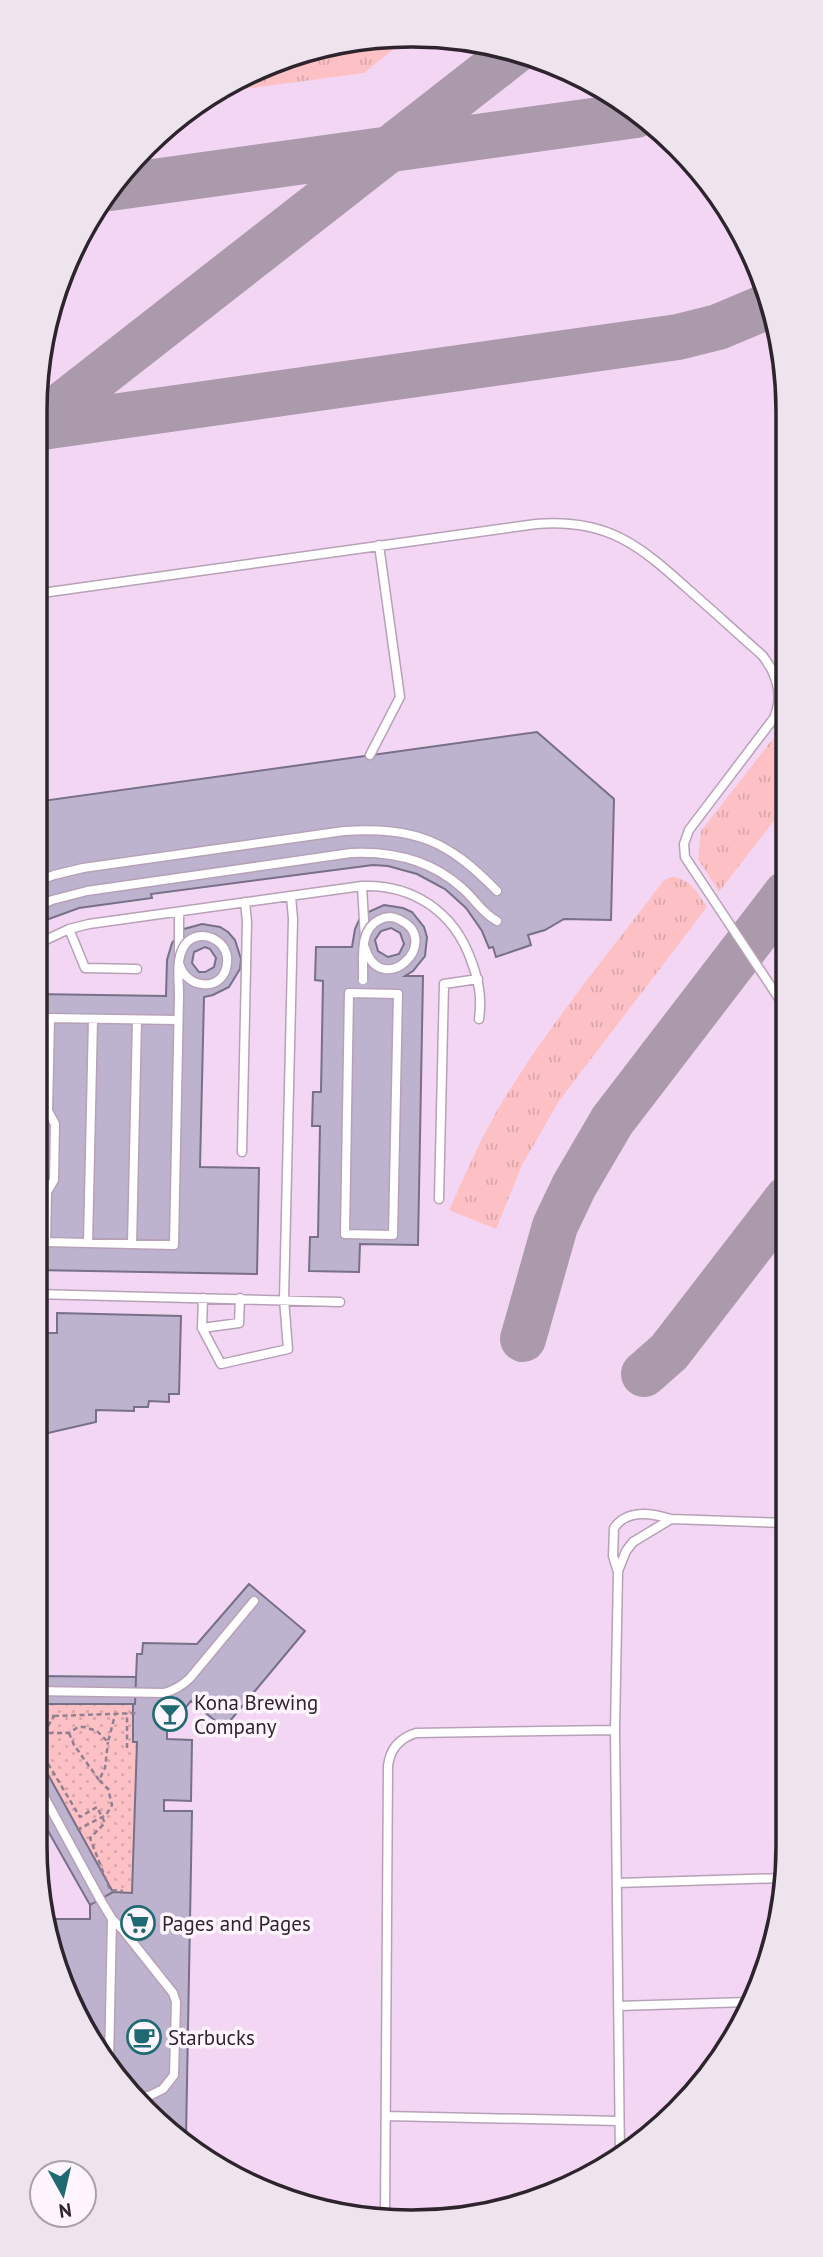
<svg xmlns="http://www.w3.org/2000/svg" width="823" height="2257" viewBox="0 0 823 2257" font-family="'PT Sans',sans-serif">
<defs>
<pattern id="grass-tufts" width="24" height="20" patternUnits="userSpaceOnUse" patternTransform="scale(1.75)"><rect width="24" height="20" fill="#fdc1c5"/><path d="M3 7l-1-3M5 7V3M7 7l1-3M15 17l-1-3M17 17v-4M19 17l1-3" fill="none" stroke="#d9a6aa"/></pattern>
<pattern id="garden-dots" width="8" height="8" patternUnits="userSpaceOnUse" patternTransform="scale(1.75)"><rect width="8" height="8" fill="#fdc1c5"/><path d="M2 2h.1M6 6h.1" fill="none" stroke="#d9a6aa" stroke-width="1.8" stroke-linecap="round"/></pattern>
</defs>
<rect width="100%" height="100%" fill="#fae3fa"/>
<path fill="#f3d6f3" d="M 362,38 L 509,48 L 600,86 L 694,163 L 749,245 L 785,362 L 788,1845 L 775,1943 L 724,2055 L 621,2158 L 509,2209 L 363,2219 L 245,2183 L 129,2094 L 64,1989 L 35,1845 L 35,412 L 48,314 L 113,183 L 223,86 Z"/>
<path fill="url(#grass-tufts)" d="M 362,38 L 404,41 L 364,73 L 215,93 L 223,86 Z
M 786,722 L 786,805 L 719,892 L 698,859 L 701,831 Z
M 671,877 C 690,877 697,893 707,907 L 559,1101 L 522,1165 L 496,1229 L 449,1210 C 468,1169 485,1128 509,1091 C 555,1017 612,949 664,880 Z"/>
<path fill="url(#garden-dots)" d="M 35,1704 L 133,1704 L 133,1741 L 137,1742 L 132,1893 L 113,1892 L 35,1751 Z"/>
<g fill="none" stroke-linecap="round" stroke-linejoin="round">
<path stroke="#ab9aab" stroke-width="46" d="M 110,188 L 636,115
M 35,426 L 515,51
M 35,428 L 678,337 L 718,327 L 768,306
M 523,1339 L 555,1226 L 574,1186 L 612,1121 L 786,894
M 644,1374 L 669,1352 L 787,1199"/>
</g>
<path fill="#bdb3cf" stroke="#786f88" stroke-width="2" fill-rule="evenodd" d="M 537,732 L 614,799 L 611,920 L 564,919 L 545,930 L 528,935 L 531,945 L 496,957 L 493,947 L 489,948 L 482,931 L 466,908 L 445,889 L 417,874 L 388,866 L 373,865 L 151,894 L 152,898 L 79,908 L 35,924 L 35,802 Z
M 384,905 L 403,908 L 412,912 L 424,927 L 427,937 L 425,956 L 413,971 L 405,976 L 423,976 L 418,1245 L 360,1244 L 359,1272 L 309,1271 L 310,1237 L 318,1237 L 320,1126 L 312,1126 L 313,1092 L 321,1092 L 323,981 L 315,980 L 316,947 L 352,947 L 355,929 L 359,920 L 366,913 ZM 391,928 L 400,933 L 404,944 L 399,954 L 388,957 L 378,951 L 375,940 L 381,931 Z
M 202,924 L 220,927 L 228,932 L 235,940 L 241,959 L 240,969 L 229,987 L 213,995 L 204,997 L 200,1167 L 259,1168 L 257,1274 L 35,1270 L 35,994 L 166,996 L 167,960 L 172,943 L 184,929 ZM 205,947 L 210,949 L 216,958 L 214,967 L 205,972 L 199,972 L 192,963 L 194,952 Z
M 57,1313 L 181,1316 L 179,1394 L 169,1394 L 169,1402 L 149,1401 L 148,1407 L 134,1407 L 134,1411 L 96,1410 L 96,1422 L 35,1436 L 35,1329 L 47,1329 L 47,1333 L 57,1333 Z
M 249,1584 L 305,1631 L 224,1728 L 191,1701 L 167,1729 L 167,1739 L 192,1740 L 191,1801 L 164,1800 L 164,1811 L 192,1811 L 186,2138 L 129,2094 L 64,1989 L 50,1919 L 90,1919 L 90,1905 L 113,1892 L 132,1893 L 137,1742 L 133,1742 L 133,1704 L 135,1704 L 137,1654 L 142,1654 L 143,1643 L 197,1644 Z
M 35,1676 L 136,1677 L 135,1704 L 35,1704 Z
M 35,1751 L 113,1892 L 90,1905 L 35,1808 Z"/>
<g fill="none" stroke-linecap="round" stroke-linejoin="round">
<g stroke="#b7a1b7" stroke-width="11">
<path id="lane" d="M 35,594 L 536,524 C 607,518 639,545 689,590 C 713,611 737,633 762,655 C 777,674 784,695 774,718 L 689,830 L 684,844 L 685,857 L 786,1009
M 370,755 L 400,697 L 379,545
M 35,882 L 54,875 L 83,868 L 344,831 C 416,827 447,840 497,891
M 362,886 L 365,938
M 35,908 L 52,900 L 87,891 L 351,853 C 392,851 431,860 462,888 C 475,899 482,913 497,921
M 179,912 L 179,957
M 69,929 L 85,968 L 137,969
M 35,945 L 69,929 L 89,924 L 362,886 C 413,884 454,912 471,960 C 479,981 482,998 479,1019
M 349,993 L 398,994 L 393,1235 L 345,1234 Z
M 178,1020 L 50,1018 L 48,1111 L 55,1124 L 54,1180 L 47,1192 L 46,1242 L 174,1245 L 179,996
M 242,1152 L 247,922 L 245,902
M 439,1199 L 444,984 L 478,979
M 88,1243 L 93,1019
M 132,1244 L 137,1020
M 35,1294 L 340,1302
M 203,1298 L 202,1328 L 221,1364 L 288,1349 L 284,1299 L 293,919 L 291,896
M 202,1328 L 239,1323 L 240,1298
M 618,1571 L 626,1551 L 633,1542 L 671,1519
M 35,1691 L 164,1693 C 175,1690 182,1686 190,1678 L 254,1601
M 617,1883 L 784,1878
M 100,1899 L 112,1919 L 109,2063
M 112,1919 L 123,1930 L 173,1993 L 176,2002 L 174,2075 L 163,2089 L 149,2096 L 140,2096 L 125,2088
M 618,2006 L 748,2002
M 386,2116 L 619,2121
M 620,2159 L 615,1730 L 618,1572 L 613,1556 L 614,1528 C 627,1509 651,1513 671,1519 L 787,1523
M 385,2217 L 388,1766 C 390,1749 400,1738 416,1733 L 615,1730"/>
</g>
<path stroke="#908090" stroke-width="2.5" stroke-dasharray="5 3.5" stroke-linecap="butt" d="M 54,1716 L 139,1713
M 35,1717 L 54,1716 L 37,1744
M 35,1724 L 45,1733 L 69,1733 L 78,1727 L 84,1727 L 97,1731 L 108,1742 L 115,1715
M 69,1733 L 74,1745 L 99,1780
M 35,1742 L 80,1817 L 97,1807 L 105,1823 L 90,1838 L 110,1890 L 123,1891
M 127,1748 L 127,1713
M 77,1830 L 106,1815 L 112,1805 L 108,1789 L 99,1780 L 105,1768 L 108,1742"/>
<use href="#lane" stroke="#fff" stroke-width="8"/>
<g stroke="#b7a1b7" stroke-width="11" stroke-linecap="butt">
<path id="lane-bridge" d="M 363,980 C 364,961 358,930 379,920 C 386,916 393,916 400,920 C 444,941 382,1001 365,948
M 179,996 C 179,981 176,961 183,948 C 195,925 230,938 227,963 C 225,992 186,991 179,963
M 35,1780 L 100,1899"/>
</g>
<use href="#lane-bridge" stroke="#fff" stroke-width="8"/>
</g>
<defs>
<g id="bar-ring" transform="scale(1.75)"><circle r="9.5" fill="#fff5ff" stroke="#206b73" stroke-width="1.5"/><path d="M-6-5H6L.8 .8V4.5H3.5V6h-7V4.5H-.8V.8Z" fill="#206b73"/></g>
<g id="supermarket-ring" transform="scale(1.75)"><circle r="9.5" fill="#fff5ff" stroke="#206b73" stroke-width="1.5"/><path d="M-6-5.5h2.5l.6 2H6L4.5 2H-2.5L-4.4-4H-6ZM-1.5 3.2a1.3 1.3 0 1 0 .1 0ZM3 3.2a1.3 1.3 0 1 0 .1 0Z" fill="#206b73"/></g>
<g id="cafe-ring" transform="scale(1.75)"><circle r="9.5" fill="#fff5ff" stroke="#206b73" stroke-width="1.5"/><path d="M-5.5-4.5H6V0H3Q3 3.5 0 3.5H-2.5Q-5.5 3.5-5.5 0ZM3-3.2v2h1.7v-2ZM-6 4.5H4V6H-6Z" fill="#206b73"/></g>
</defs>
<g fill-rule="evenodd">
<use href="#bar-ring" x="170" y="1714"/>
<use href="#supermarket-ring" x="138" y="1923"/>
<use href="#cafe-ring" x="144" y="2037"/>
</g>
<g text-anchor="middle" dominant-baseline="central" stroke-width="7" stroke-linejoin="round" paint-order="stroke">
<g font-size="21" fill="#2d242d" stroke="#fff5ff" text-anchor="start">
<text x="194" y="1702">Kona Brewing<tspan x="194" dy="24">Company</tspan></text>
<text x="162" y="1923">Pages and Pages</text>
<text x="168" y="2037">Starbucks</text>
</g>
</g>
<path d="M0 0H823V2257H0ZM411 47H412A364 364 0 0 1 776 411V1846A364 364 0 0 1 412 2210H411A364 364 0 0 1 47 1846V411A364 364 0 0 1 411 47Z" fill="#eee4ee" fill-rule="evenodd"/>
<path fill="none" stroke="#2d242d" stroke-width="3.5" d="M411 47H412A364 364 0 0 1 776 411V1846A364 364 0 0 1 412 2210H411A364 364 0 0 1 47 1846V411A364 364 0 0 1 411 47Z"/>
<g transform="translate(63 2194) rotate(172)"><circle r="33" fill="#fff5ff" stroke="#aba1ab" stroke-width="2"/>
<path d="M0-5L12 26L0 18L-12 26Z" fill="#206b73"/>
<text y="-10" font-size="19" font-weight="bold" text-anchor="middle" fill="#2d242d">N</text>
</g>
</svg>
